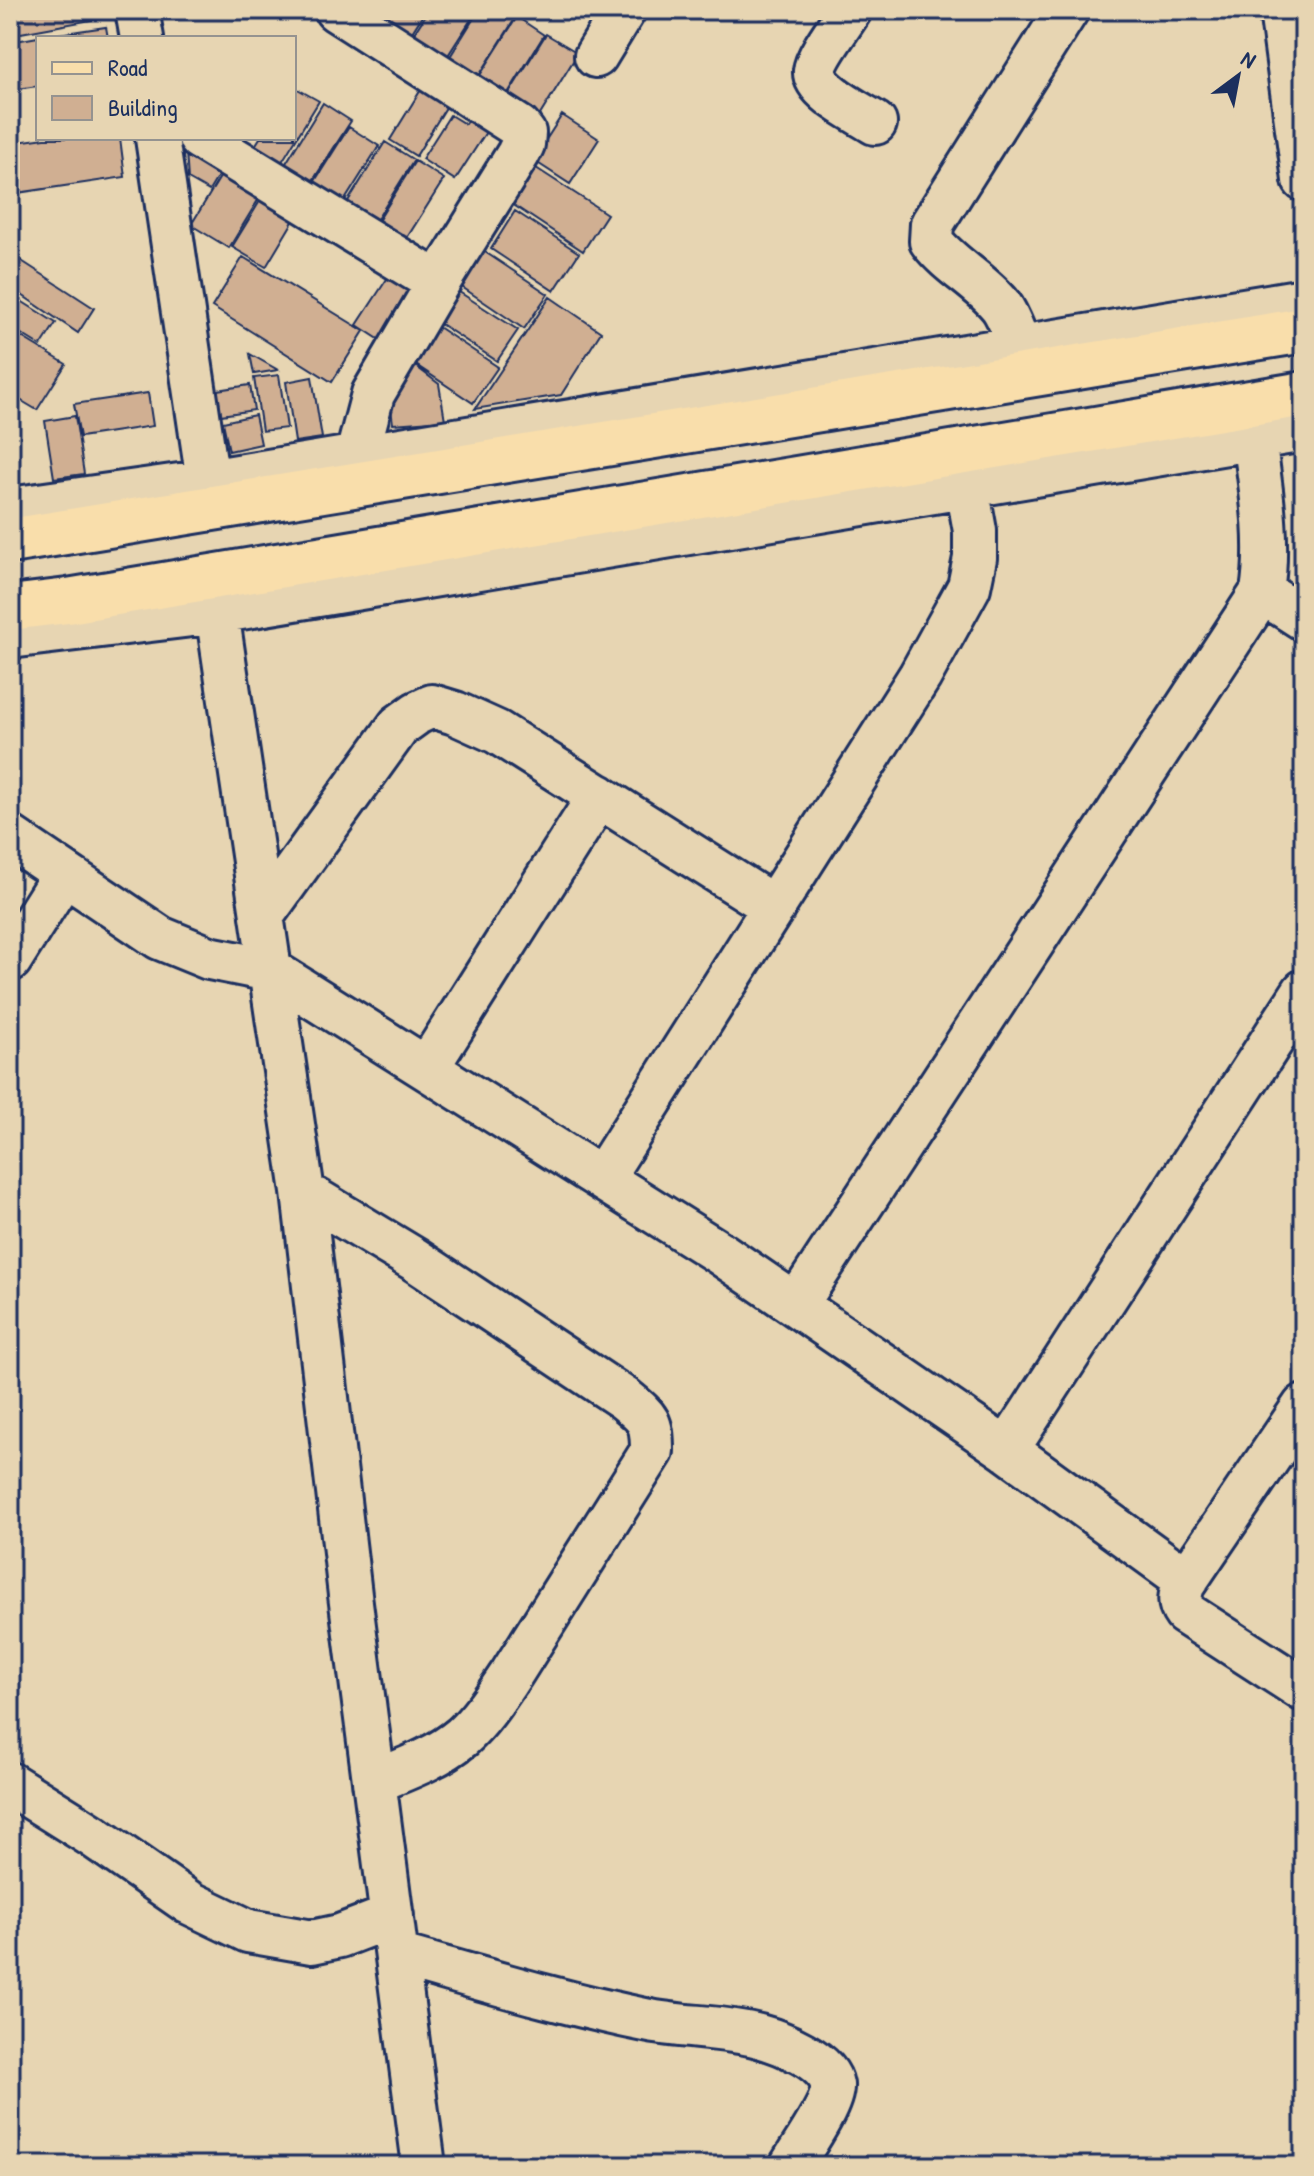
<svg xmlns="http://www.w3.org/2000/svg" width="1314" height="2176" viewBox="0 0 1314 2176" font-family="'Patrick Hand',sans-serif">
<rect width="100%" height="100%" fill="#e7d5b2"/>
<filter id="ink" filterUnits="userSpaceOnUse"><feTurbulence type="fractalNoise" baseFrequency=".0125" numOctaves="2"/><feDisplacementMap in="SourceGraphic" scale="16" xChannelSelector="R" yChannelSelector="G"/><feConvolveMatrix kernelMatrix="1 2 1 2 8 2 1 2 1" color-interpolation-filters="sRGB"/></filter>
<g filter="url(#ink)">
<path fill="#d0af92" stroke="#1b2f5e" stroke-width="2" d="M 15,10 L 101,10 L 102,18 L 10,35 L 10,18 Z
M 390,10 L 426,10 L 407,40 L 382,23 Z
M 429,10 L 477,10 L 445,60 L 411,38 Z
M 479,10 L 505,10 L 516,17 L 477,79 L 448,60 Z
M 517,17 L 544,35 L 505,98 L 477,80 Z
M 106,27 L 108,38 L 52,38 L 51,35 Z
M 546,34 L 578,53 L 535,123 L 503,103 Z
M 49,35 L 49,38 L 38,38 L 38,86 L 10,90 L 10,42 Z
M 430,75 L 456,91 L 416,156 L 390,140 Z
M 294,87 L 319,101 L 280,165 L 253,149 L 260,138 L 294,138 Z
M 323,103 L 351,121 L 310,185 L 283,168 Z
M 476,105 L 495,118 L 455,180 L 422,159 L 450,115 L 465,124 Z
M 562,115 L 599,139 L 570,184 L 533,160 Z
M 349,127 L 379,146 L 343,203 L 313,184 Z
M 45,138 L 120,138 L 125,177 L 17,193 L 10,143 Z
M 185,138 L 229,158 L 209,191 L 188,179 Z
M 385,142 L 414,160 L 374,224 L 345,206 Z
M 231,159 L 269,182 L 229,248 L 191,225 Z
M 415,161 L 444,179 L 403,244 L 375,226 Z
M 533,166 L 607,214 L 583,251 L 509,202 Z
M 271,183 L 304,203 L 266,267 L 232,247 Z
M 515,211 L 579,253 L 554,291 L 491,249 Z
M 479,248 L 548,294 L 524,329 L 456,283 Z
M 14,256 L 94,308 L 78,333 L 10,287 L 10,263 Z
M 243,257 L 364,331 L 332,382 L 212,307 Z
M 396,265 L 433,288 L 394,349 L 357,325 Z
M 453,288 L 518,330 L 497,361 L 433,319 Z
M 10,294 L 56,323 L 41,346 L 10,327 Z
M 550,297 L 601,332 L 561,395 L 475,409 Z
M 432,323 L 498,367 L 473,403 L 407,359 Z
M 10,330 L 66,364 L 37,410 L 10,394 Z
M 250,354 L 278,370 L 254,374 Z
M 410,362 L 439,384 L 445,420 L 393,424 L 389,392 Z
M 279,375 L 287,428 L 262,431 L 254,378 Z
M 312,377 L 322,438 L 295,442 L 286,382 Z
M 250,385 L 254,410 L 221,415 L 217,390 Z
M 148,393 L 153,426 L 80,437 L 74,404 Z
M 255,415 L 261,444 L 229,451 L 223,422 Z
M 75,416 L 84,474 L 54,478 L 45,421 Z"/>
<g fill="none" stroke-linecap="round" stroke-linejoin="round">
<g stroke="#1b2f5e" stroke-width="48">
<path id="minor" d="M 137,10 L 142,38
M 336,10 L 519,127 L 524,133 L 523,144 L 518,154 L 438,283 L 373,394 L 357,455
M 850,10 C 842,23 816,57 815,71 C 813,91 860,113 875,123
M 1281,10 L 1304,180
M 596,56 L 624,10
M 157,138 L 208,481
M 200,138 L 438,283
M 1020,346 C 1014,334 1009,317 1001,306 C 981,281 950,266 931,241 L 932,224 L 1067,10
M 10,509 L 208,481 L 1304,300
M 1262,592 L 1304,619
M 217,612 L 303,1192 L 350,1595 L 424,2166
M 10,637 L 217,612 L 1304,430
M 10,837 L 160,938 L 209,958 L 270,970 L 720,1253 L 1007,1450 L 1178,1574 L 1183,1585 C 1180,1596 1178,1604 1185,1613 L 1304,1690
M 262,916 L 399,726 L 417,713 L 432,706 L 455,713 L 497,732 L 774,907
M 10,960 L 64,874
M 427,1068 L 599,796
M 602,1178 L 920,676 L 969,587 L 975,558 L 975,531 L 967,487
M 303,1192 L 414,1259 L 625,1399 C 648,1418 652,1420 652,1451 L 512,1673 C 497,1695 482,1719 462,1737 C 437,1758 405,1769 374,1782
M 796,1305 L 1262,592 C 1270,541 1261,490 1254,438
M 1007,1450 L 1304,991
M 1183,1585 L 1304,1406
M 10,1784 L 93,1836 L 188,1902 L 248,1931 L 312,1942 L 340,1936 L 392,1916
M 397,1955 C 479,1978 561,2003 645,2020 C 682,2028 722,2026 759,2036 C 781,2042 828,2060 832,2085 C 834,2103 801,2149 791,2166"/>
</g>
<g stroke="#1b2f5e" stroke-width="50">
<path id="major" d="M 10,541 L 1304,330
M 10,608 L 68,601 L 1304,394"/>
</g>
<use href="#minor" stroke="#e7d5b2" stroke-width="42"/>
<use href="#major" stroke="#f9deab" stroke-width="44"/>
</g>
</g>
<rect width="1314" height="2176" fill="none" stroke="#e7d5b2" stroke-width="40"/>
<rect x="20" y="20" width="1274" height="2136" fill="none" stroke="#1b2f5e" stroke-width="3" filter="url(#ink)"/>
<rect x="36" y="36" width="260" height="104" fill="#e7d5b2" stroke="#959390" stroke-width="2"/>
<rect x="52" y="62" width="40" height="12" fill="#f9deab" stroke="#959390" stroke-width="2"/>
<text x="108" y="76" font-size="24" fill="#1b2f5e">Road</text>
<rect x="52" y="96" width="40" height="24" fill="#d0af92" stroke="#959390" stroke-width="2"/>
<text x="108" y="116" font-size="24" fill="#1b2f5e">Building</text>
<g transform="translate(1238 76) rotate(32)" stroke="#e7d5b2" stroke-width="6" paint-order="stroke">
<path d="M0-6L14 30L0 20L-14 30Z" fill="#1b2f5e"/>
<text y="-12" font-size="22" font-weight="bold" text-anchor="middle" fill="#1b2f5e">N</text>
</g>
</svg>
